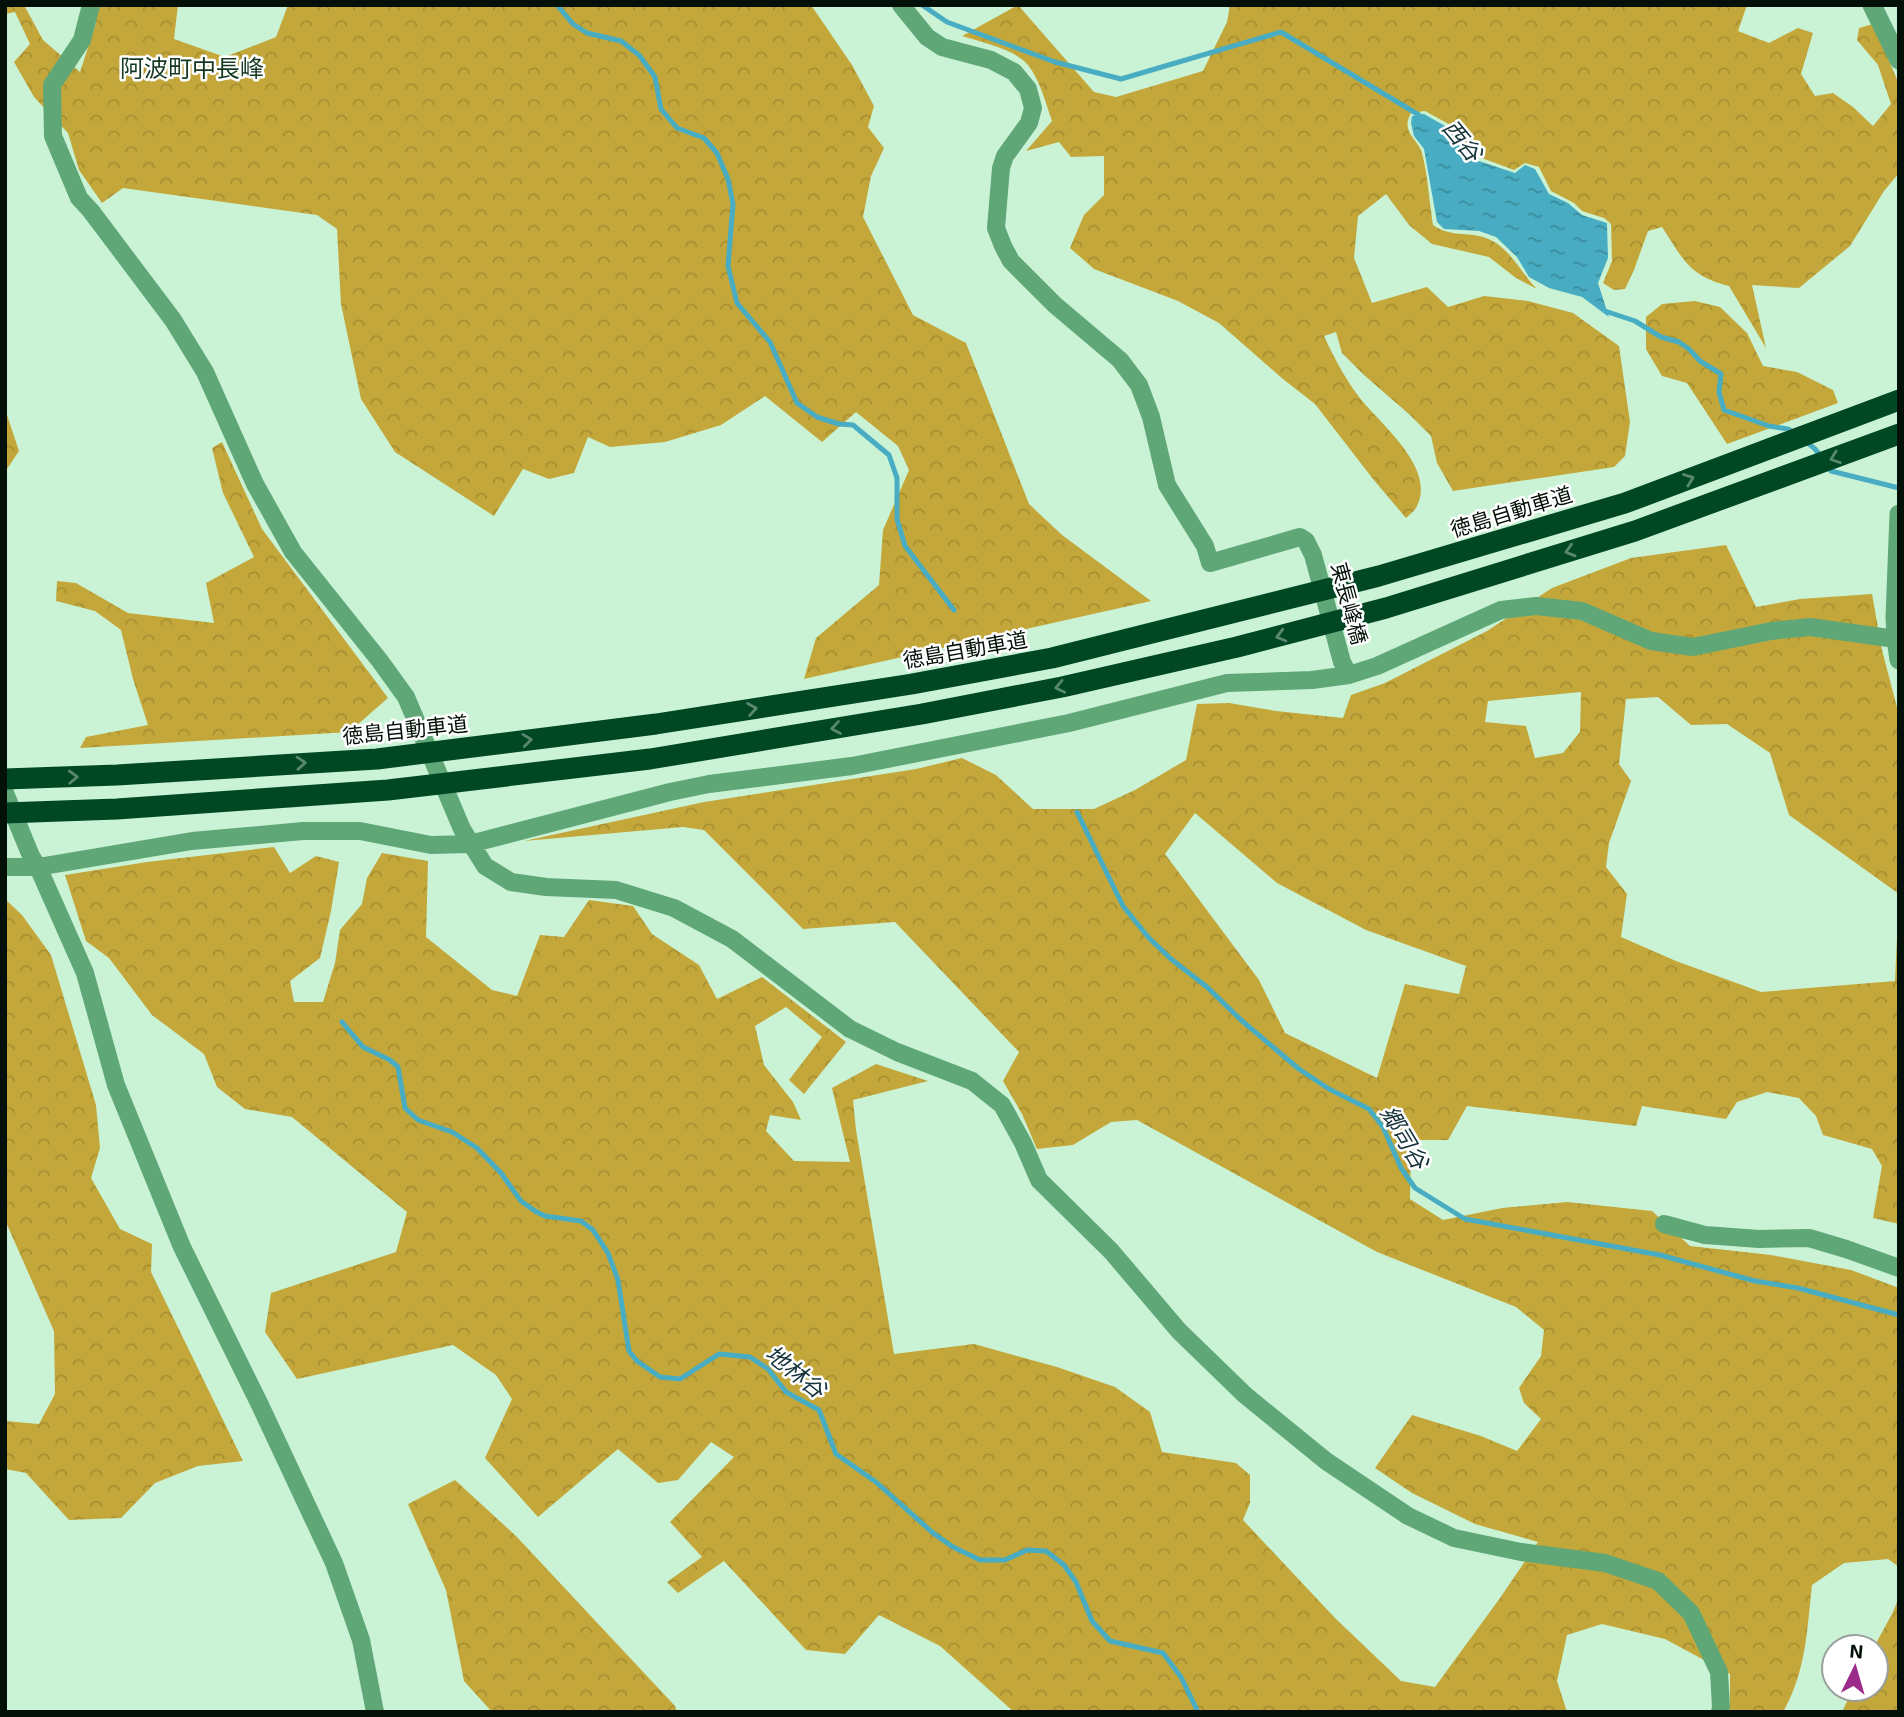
<svg xmlns="http://www.w3.org/2000/svg" width="1904" height="1717" viewBox="0 0 1904 1717" font-family="'Exo 2','Noto Sans JP',sans-serif">
<defs>
<pattern id="forest-crowns" width="20" height="18" patternUnits="userSpaceOnUse" patternTransform="scale(1.75)"><rect width="20" height="18" fill="#c4a73a"/><path d="M2 6a3 3 0 1 1 6 0M12 15a3 3 0 1 1 6 0" fill="none" stroke="#a78f32"/></pattern>
<pattern id="water-ripples" width="26" height="14" patternUnits="userSpaceOnUse" patternTransform="scale(1.75)"><rect width="26" height="14" fill="#48adc2"/><path d="M2 4q2-2 4 0t4 0M15 11q2-2 4 0t4 0" fill="none" stroke="#3a8b9c"/></pattern>
</defs>
<rect width="100%" height="100%" fill="#caf3d6"/>
<path fill="url(#forest-crowns)" fill-rule="evenodd" d="M 5,5 L 24,5 L 43,40 L 80,72 L 95,26 L 98,5 L 178,5 L 174,39 L 225,57 L 276,37 L 288,5 L 811,5 L 852,65 L 874,106 L 868,127 L 884,148 L 871,176 L 863,217 L 913,315 L 966,343 L 1029,504 L 1062,535 L 1151,601 L 804,679 L 816,638 L 879,585 L 883,530 L 909,470 L 898,446 L 856,412 L 822,442 L 765,396 L 721,425 L 665,442 L 610,447 L 588,437 L 574,473 L 549,479 L 523,469 L 494,516 L 395,452 L 361,399 L 341,304 L 337,229 L 317,215 L 123,188 L 102,203 L 79,170 L 68,133 L 34,97 L 14,62 L 30,44 L 15,12 L 5,14 Z
M 1018,5 L 1094,92 L 1116,97 L 1203,71 L 1227,22 L 1230,5 L 1747,5 L 1738,31 L 1769,43 L 1798,28 L 1813,33 L 1801,74 L 1815,96 L 1833,93 L 1853,107 L 1873,126 L 1891,104 L 1878,65 L 1857,40 L 1859,28 L 1873,24 L 1899,84 L 1899,173 L 1884,191 L 1850,246 L 1799,288 L 1752,285 L 1766,348 L 1729,286 C 1689,276 1683,259 1662,227 L 1648,231 L 1634,270 L 1625,289 L 1614,290 L 1603,283 L 1612,261 L 1611,224 L 1604,218 L 1582,211 L 1574,203 L 1551,191 L 1539,167 L 1525,163 L 1514,170 L 1479,157 L 1463,142 L 1463,138 L 1454,127 L 1425,111 L 1411,113 C 1400,132 1418,139 1422,153 C 1428,176 1429,201 1433,225 C 1452,238 1466,231 1486,238 C 1509,246 1521,273 1537,289 L 1516,278 L 1489,257 L 1432,244 L 1409,225 L 1386,194 L 1358,216 L 1354,258 L 1372,303 L 1427,287 L 1448,307 L 1484,296 L 1528,301 L 1573,313 L 1619,346 L 1630,422 L 1625,456 L 1614,467 L 1453,491 L 1437,463 L 1431,436 L 1410,415 L 1364,375 L 1342,353 L 1336,332 L 1324,336 C 1333,356 1346,380 1359,397 C 1380,424 1436,467 1417,506 C 1415,511 1409,515 1406,518 L 1373,479 L 1315,404 L 1283,379 L 1219,323 L 1178,301 L 1094,269 L 1070,248 L 1084,215 L 1104,195 L 1104,156 L 1071,157 L 1059,142 L 1026,151 L 1052,121 C 1046,104 1040,80 1028,65 C 1013,48 983,43 962,36 Z
M 1695,301 L 1720,307 L 1747,333 L 1763,366 L 1797,372 L 1833,390 L 1838,403 L 1727,444 L 1687,383 L 1662,376 L 1646,349 L 1646,317 L 1662,304 Z
M 5,409 L 19,451 L 5,472 Z
M 222,442 L 262,529 L 388,698 L 349,732 L 80,748 L 86,737 L 148,725 L 133,679 L 121,630 L 95,611 L 56,601 L 57,581 L 76,583 L 128,613 L 214,623 L 206,583 L 254,557 L 223,493 L 212,448 Z
M 1726,545 L 1756,607 L 1800,599 L 1872,594 L 1882,650 L 1899,715 L 1899,1224 L 1873,1218 L 1882,1166 L 1872,1149 L 1823,1135 L 1816,1116 L 1799,1098 L 1767,1092 L 1737,1102 L 1726,1119 L 1642,1106 L 1636,1126 L 1467,1106 L 1448,1140 L 1411,1140 L 1410,1199 L 1443,1220 L 1502,1208 L 1567,1202 L 1652,1211 L 1690,1246 L 1771,1255 L 1851,1270 L 1899,1288 L 1899,1567 L 1888,1559 L 1844,1563 L 1812,1585 C 1807,1630 1806,1672 1783,1712 L 1730,1712 L 1730,1674 L 1665,1639 L 1602,1624 L 1567,1635 L 1557,1681 L 1567,1712 L 1014,1712 L 940,1646 L 879,1615 L 845,1654 L 806,1650 L 724,1561 L 678,1593 L 667,1582 L 702,1557 L 670,1522 L 734,1457 L 711,1442 L 678,1480 L 658,1483 L 618,1449 L 538,1517 L 485,1458 L 512,1399 L 496,1375 L 453,1345 L 297,1379 L 265,1332 L 271,1293 L 396,1252 L 407,1212 L 292,1117 L 245,1109 L 217,1087 L 204,1054 L 152,1015 L 109,958 L 86,941 L 65,875 L 147,862 L 274,847 L 290,873 L 316,856 L 339,862 L 331,911 L 320,958 L 290,981 L 294,1002 L 323,1002 L 335,963 L 340,930 L 362,904 L 367,878 L 382,853 L 428,861 L 426,937 L 492,990 L 517,996 L 540,935 L 564,937 L 589,900 L 633,906 L 652,934 L 699,965 L 717,999 L 762,977 L 846,1042 L 804,1094 L 789,1080 L 822,1037 L 786,1007 L 755,1026 L 764,1065 L 793,1102 L 801,1120 L 770,1115 L 766,1131 L 794,1161 L 850,1162 L 832,1088 L 876,1064 L 928,1081 L 853,1100 L 856,1130 L 894,1354 L 974,1344 L 1057,1367 L 1115,1387 L 1150,1412 L 1162,1452 L 1236,1463 L 1250,1475 L 1250,1503 L 1243,1520 L 1335,1618 L 1401,1681 L 1435,1687 L 1500,1598 L 1538,1542 L 1475,1524 L 1412,1493 L 1375,1468 L 1412,1415 L 1481,1436 L 1517,1451 L 1541,1419 L 1524,1403 L 1519,1388 L 1541,1356 L 1544,1330 L 1516,1307 L 1377,1252 L 1137,1120 L 1111,1122 L 1073,1145 L 1037,1149 L 1022,1114 L 1003,1081 L 1019,1052 L 895,922 L 803,929 L 704,830 L 683,827 L 524,841 L 704,802 L 916,769 L 962,758 L 996,775 L 1033,809 L 1094,809 L 1135,790 L 1186,760 L 1197,704 L 1229,703 L 1276,711 L 1343,718 L 1351,695 L 1385,683 L 1487,631 L 1552,588 L 1631,558 ZM 1581,692 L 1580,732 L 1563,753 L 1535,758 L 1526,726 L 1485,722 L 1488,701 ZM 1658,697 L 1691,725 L 1727,724 L 1770,753 L 1789,815 L 1899,894 L 1895,981 L 1761,992 L 1676,961 L 1621,937 L 1627,894 L 1606,867 L 1609,843 L 1631,781 L 1619,764 L 1626,699 ZM 1195,813 L 1277,883 L 1366,930 L 1466,966 L 1459,994 L 1405,984 L 1377,1078 L 1285,1033 L 1259,980 L 1165,854 Z
M 5,899 L 22,915 L 51,955 L 96,1105 L 100,1148 L 91,1178 L 120,1229 L 152,1244 L 151,1272 L 243,1461 L 198,1466 L 155,1483 L 121,1518 L 69,1520 L 26,1473 L 5,1469 L 5,1421 L 39,1424 L 55,1394 L 54,1331 L 5,1220 Z
M 455,1480 L 516,1536 L 675,1706 L 677,1712 L 492,1712 L 464,1681 L 446,1590 L 408,1504 Z
M 1899,1597 L 1899,1712 L 1842,1712 L 1853,1689 L 1876,1689 L 1876,1647 L 1874,1647 L 1893,1612 Z"/>
<path fill="url(#water-ripples)" d="M 1424,114 L 1454,131 L 1461,145 L 1479,161 L 1515,173 L 1525,165 L 1535,169 L 1549,194 L 1568,203 L 1582,215 L 1607,223 L 1608,258 L 1598,283 L 1609,317 L 1582,297 L 1549,288 L 1529,277 L 1517,257 L 1496,237 L 1479,231 L 1444,229 L 1437,222 L 1424,149 L 1414,136 L 1411,123 L 1412,116 Z"/>
<g fill="none" stroke-linecap="round" stroke-linejoin="round">
<path stroke="#48adc2" stroke-width="5" d="M 557,5 L 573,24 L 587,33 L 621,41 L 639,55 L 655,77 L 661,109 L 677,128 L 704,138 L 717,153 L 728,179 L 733,204 L 728,266 L 737,303 L 770,342 L 797,403 L 817,417 L 839,424 L 853,425 L 889,455 L 897,478 L 897,519 L 905,546 L 954,610
M 922,5 L 947,22 L 1055,62 L 1121,79 L 1281,32 L 1419,115 L 1422,118
M 1602,308 L 1605,311 L 1635,321 L 1661,337 L 1679,342 L 1689,349 L 1700,361 L 1721,374 L 1719,392 L 1724,410 L 1769,426 L 1788,429 L 1795,433
M 1805,441 L 1814,448 L 1821,456
M 1828,467 L 1831,471 L 1899,488
M 1077,812 L 1123,906 L 1149,938 L 1171,959 L 1207,987 L 1241,1020 L 1299,1069 L 1329,1089 L 1369,1109 L 1383,1127 L 1401,1168 L 1415,1188 L 1465,1219 L 1660,1255 L 1755,1281 L 1798,1288 L 1899,1315
M 342,1022 L 363,1047 L 390,1060 L 398,1067 L 405,1108 L 418,1120 L 452,1132 L 477,1148 L 501,1173 L 521,1201 L 535,1211 L 545,1216 L 581,1221 L 593,1230 L 608,1253 L 618,1280 L 629,1351 L 637,1361 L 660,1377 L 680,1379 L 719,1354 L 750,1357 L 768,1369 L 786,1392 L 819,1410 L 836,1454 L 876,1482 L 933,1533 L 953,1547 L 980,1560 L 1005,1560 L 1027,1550 L 1046,1551 L 1064,1565 L 1076,1582 L 1092,1621 L 1110,1641 L 1163,1653 L 1181,1677 L 1198,1712"/>
<path stroke="#60a778" stroke-width="18" d="M 91,5 L 82,40 L 52,85 L 53,136 L 79,198 L 91,211 L 173,320 L 205,372 L 255,484 L 293,552 L 380,661 L 406,697 L 462,829 L 485,866 L 511,882 L 546,887 L 616,890 L 674,908 L 732,939 L 850,1029 L 897,1052 L 972,1081 L 1002,1105 L 1023,1143 L 1039,1180 L 1111,1251 L 1179,1331 L 1245,1395 L 1326,1461 L 1408,1516 L 1454,1538 L 1521,1552 L 1605,1563 L 1658,1581 L 1691,1613 L 1719,1672 L 1721,1707 L 1720,1712
M 901,5 L 927,37 L 942,47 L 991,60 L 1014,72 L 1028,89 L 1033,108 L 1029,123 L 1005,156 L 1001,168 L 996,228 L 1003,246 L 1011,261 L 1055,305 L 1120,360 L 1139,385 L 1151,417 L 1167,485 L 1205,546 L 1210,563 L 1300,537 L 1306,541 L 1313,555 L 1342,662 L 1349,675
M 5,793 L 31,856 L 38,867 L 85,973 L 116,1085 L 182,1247 L 260,1405 L 334,1563 L 361,1640 L 375,1712
M 5,867 L 38,867 L 192,841 L 303,831 L 360,831 L 431,845 L 470,844 L 670,792 L 709,784 L 852,766 L 1069,723 L 1227,683 L 1312,680 L 1349,675 L 1377,666 L 1501,610 L 1536,606 L 1582,611 L 1651,641 L 1693,647 L 1771,631 L 1810,627 L 1896,639
M 1664,1224 L 1705,1235 L 1759,1239 L 1809,1238 L 1846,1249 L 1899,1268"/>
<path stroke="#60a778" stroke-width="19" d="M 1872,5 L 1899,60
M 1899,514 L 1895,617 L 1896,639 L 1899,660"/>
<path stroke="#004824" stroke-width="21" d="M 5,779 L 117,775 L 377,759 L 656,724 L 912,684 L 1052,658 L 1379,576 L 1625,503 L 1899,400
M 5,813 L 117,809 L 388,790 L 650,759 L 922,714 L 1062,687 L 1237,647 L 1386,608 L 1635,531 L 1899,434"/>
</g>
<defs><path id="oneway-chevron" d="M-2-3.5L2.5 0L-2 3.5" fill="none" stroke-width="1.6" stroke-linecap="round" stroke-linejoin="round" transform="scale(1.75)"/></defs>
<g stroke="#598871">
<use href="#oneway-chevron" transform="translate(1835 458) rotate(160)"/>
<use href="#oneway-chevron" transform="translate(1689 479) rotate(-21)"/>
<use href="#oneway-chevron" transform="translate(1570 551) rotate(163)"/>
<use href="#oneway-chevron" transform="translate(1281 636) rotate(165)"/>
<use href="#oneway-chevron" transform="translate(1060 687) rotate(168)"/>
<use href="#oneway-chevron" transform="translate(752 709) rotate(-9)"/>
<use href="#oneway-chevron" transform="translate(836 728) rotate(171)"/>
<use href="#oneway-chevron" transform="translate(527 740) rotate(-7)"/>
<use href="#oneway-chevron" transform="translate(301 763) rotate(-4)"/>
<use href="#oneway-chevron" transform="translate(73 777) rotate(-2)"/>
</g>
<g text-anchor="middle" dominant-baseline="central" stroke-width="5" stroke-linejoin="round" paint-order="stroke">
<g font-size="21" fill="#031007" stroke="#fff">
<text transform="translate(1511 511) rotate(-17)">徳島自動車道</text>
<text transform="translate(1350 603) rotate(75)">東長峰橋</text>
<text transform="translate(965 649) rotate(-10)">徳島自動車道</text>
<text transform="translate(405 729) rotate(-6)">徳島自動車道</text>
</g>
<g font-size="23" font-style="italic" fill="#15333a" stroke="#fff">
<text transform="translate(1463 140) rotate(50)">西谷</text>
<text transform="translate(1405 1137) rotate(59)">郷司谷</text>
<text transform="translate(796 1371) rotate(38)">地林谷</text>
</g>
<g font-size="24" fill="#153822" stroke="#fff">
<text x="192" y="67">阿波町中長峰</text>
</g>
</g>
<rect width="1904" height="1717" fill="none" stroke="#031007" stroke-width="14"/>
<g transform="translate(1855 1668) rotate(5)"><circle r="33" fill="#ffffff" stroke="#9a9f9c" stroke-width="2"/>
<path d="M0-5L12 26L0 18L-12 26Z" fill="#9a2b8b"/>
<text y="-10" font-size="19" font-weight="bold" text-anchor="middle" fill="#031007">N</text>
</g>
</svg>
